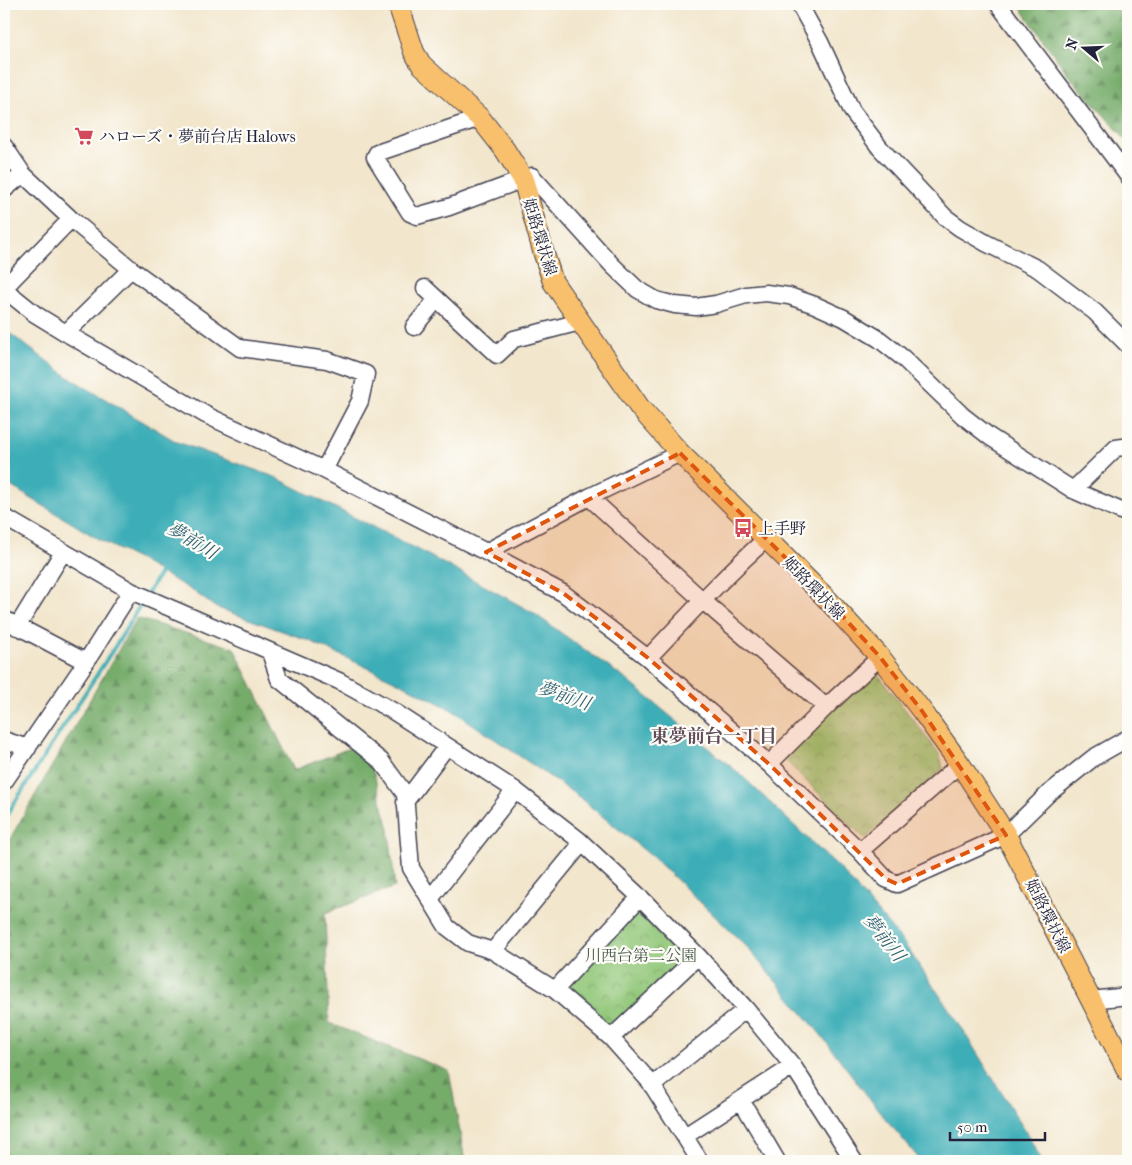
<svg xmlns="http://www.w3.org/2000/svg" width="1132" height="1165" viewBox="0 0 1132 1165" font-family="'IM FELL French Canon','Noto Serif JP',serif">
<defs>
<pattern id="forest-firs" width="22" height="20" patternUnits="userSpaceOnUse" patternTransform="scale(1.25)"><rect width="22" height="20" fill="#76ac6a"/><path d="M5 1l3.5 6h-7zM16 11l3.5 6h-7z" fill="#608c58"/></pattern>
<pattern id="park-crowns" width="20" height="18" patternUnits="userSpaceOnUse" patternTransform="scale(1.25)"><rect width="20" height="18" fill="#93c87a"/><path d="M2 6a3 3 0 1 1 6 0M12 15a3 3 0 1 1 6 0" fill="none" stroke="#78a265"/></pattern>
</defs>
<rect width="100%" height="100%" fill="#fdfcf7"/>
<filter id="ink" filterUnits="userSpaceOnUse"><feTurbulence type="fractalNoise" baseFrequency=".02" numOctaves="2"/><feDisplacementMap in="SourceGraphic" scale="10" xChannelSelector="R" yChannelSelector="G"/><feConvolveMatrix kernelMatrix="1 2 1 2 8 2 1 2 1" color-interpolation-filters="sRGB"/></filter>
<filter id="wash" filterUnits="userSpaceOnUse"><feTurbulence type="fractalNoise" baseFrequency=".0096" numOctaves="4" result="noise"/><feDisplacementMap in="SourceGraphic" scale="20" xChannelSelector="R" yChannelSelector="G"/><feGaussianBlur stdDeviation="1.12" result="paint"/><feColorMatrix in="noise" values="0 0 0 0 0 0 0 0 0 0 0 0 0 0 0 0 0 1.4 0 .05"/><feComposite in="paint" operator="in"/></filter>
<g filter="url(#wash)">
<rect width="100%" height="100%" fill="#f2e6cc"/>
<path fill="url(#forest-firs)" stroke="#4c6752" d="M 1018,4 L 1128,4 L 1128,142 L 1069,76 Z
M 137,618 L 234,648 L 294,770 L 365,742 L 389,829 L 395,887 L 325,913 L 329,1023 L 449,1071 L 465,1161 L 4,1161 L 4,845 L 11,837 Z"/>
<path fill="url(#park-crowns)" stroke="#5a755a" d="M 871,671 L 877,673 L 940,755 L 943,769 L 865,839 L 784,759 Z
M 636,910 L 644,910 L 684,951 L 683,961 L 615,1027 L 607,1027 L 567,994 L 567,986 Z"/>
<path fill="#3daeb7" stroke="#306879" d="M 4,329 L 70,378 L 177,442 L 275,477 L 430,556 L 532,612 L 627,680 L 740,774 L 843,872 L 903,942 L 956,1019 L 1029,1137 L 1042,1161 L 921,1161 L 879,1111 L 821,1035 L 746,946 L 655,859 L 575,794 L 452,710 L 396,681 L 310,641 L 215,607 L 193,591 L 139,560 L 98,539 L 4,482 Z"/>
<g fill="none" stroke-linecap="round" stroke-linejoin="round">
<path stroke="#3daeb7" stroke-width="4" d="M 147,594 L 163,568
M 4,819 L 123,634 L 143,600"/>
</g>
</g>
<g filter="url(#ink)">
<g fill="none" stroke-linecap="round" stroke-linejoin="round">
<g stroke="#413f51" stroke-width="19">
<path id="minor" d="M 799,4 L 820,42 L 852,111 L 880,148 L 945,217 L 960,228 L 986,243 L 1038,269 L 1095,312 L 1128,345
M 998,4 L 1128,176
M 480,118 L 377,153 L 375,157 L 410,213 L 417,216 L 449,207 L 532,176 L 612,265 L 637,289 L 656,300 L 675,305 L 696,307 L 716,304 L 746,295 L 766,293 L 789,296 L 815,305 L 844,318 L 879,339 L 903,358 L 963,416 L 990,437 L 1073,490 L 1128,514
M 4,146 L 23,174 L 71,219 L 131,269 L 240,348 L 327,360 L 366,374 L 360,401 L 324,470
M 4,190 L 23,174
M 4,288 L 71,219
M 425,288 L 497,355 L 514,339 L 580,322
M 4,289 L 35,314 L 66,333 L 206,415 L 324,470 L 486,552 L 563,593 L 648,658 L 769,764 L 860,851 L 886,879 L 897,884 L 1006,835 L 1048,794 L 1093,758 L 1128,738
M 414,327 L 437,299
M 66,333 L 131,269
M 1073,490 L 1116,448 L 1123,447 L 1128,449
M 589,497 L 702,600 L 826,707
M 4,517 L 131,591 L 339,681 L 393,711 L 515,790 L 579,840 L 640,897 L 698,956 L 746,1009 L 793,1066 L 854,1161
M 486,552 L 589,497 L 680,453
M 4,619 L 86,662
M 17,627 L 63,552
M 270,652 L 279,679 L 381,761 L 405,794 L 411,868 L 447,927 L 468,943 L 493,951 L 555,990 L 611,1038 L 650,1082 L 700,1161
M 648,658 C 686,618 724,576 766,539
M 4,740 L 28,748
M 769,764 L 826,707 L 880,657
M 4,782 L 86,662 L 131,591
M 405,802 L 447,746
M 860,851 L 960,764
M 430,899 L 515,790
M 493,951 L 582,843
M 555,990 L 640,897
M 1091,1000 L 1128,996
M 611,1038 L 698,956
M 652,1086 L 746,1009
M 741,1100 L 777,1161
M 685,1136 L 793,1066"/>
</g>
<g stroke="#413f51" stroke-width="22">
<path id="major" d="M 398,4 L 414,52 L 421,64 L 480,118 L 505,150 L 523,179 L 543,251 L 553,282 L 640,408 L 680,453 L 825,597 L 880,657 L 922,711 L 960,764 L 1006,835 L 1128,1072"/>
</g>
<use href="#minor" stroke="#fff" stroke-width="16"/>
<use href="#major" stroke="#f8bf6c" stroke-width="20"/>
</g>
</g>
<path fill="#de560e" fill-opacity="0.2" stroke="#de560e" stroke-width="4" stroke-dasharray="10 6" stroke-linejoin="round" d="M 680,453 L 825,597 L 880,657 L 922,711 L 1006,835 L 897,884 L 886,879 L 769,764 L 648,658 L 563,593 L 486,552 Z"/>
<defs>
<g id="supermarket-bare" transform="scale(1.5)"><path d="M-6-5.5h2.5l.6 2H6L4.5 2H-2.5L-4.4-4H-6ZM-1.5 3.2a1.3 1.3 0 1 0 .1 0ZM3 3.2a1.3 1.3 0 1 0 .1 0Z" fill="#d1495b" stroke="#fdfcf7" stroke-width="2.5" paint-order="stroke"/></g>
<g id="bus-bare" transform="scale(1.5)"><path d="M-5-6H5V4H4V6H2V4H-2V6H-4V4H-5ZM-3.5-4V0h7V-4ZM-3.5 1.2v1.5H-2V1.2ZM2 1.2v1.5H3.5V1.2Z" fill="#d1495b" stroke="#fdfcf7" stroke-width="2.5" paint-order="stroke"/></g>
</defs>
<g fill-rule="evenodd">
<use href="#supermarket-bare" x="84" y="136"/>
<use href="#bus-bare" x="743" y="528"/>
</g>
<g text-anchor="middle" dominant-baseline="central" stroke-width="4.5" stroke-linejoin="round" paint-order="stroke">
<g font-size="16" fill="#22223b" stroke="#fdfcf7" text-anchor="start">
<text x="99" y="136">ハローズ・夢前台店 Halows</text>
<text x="758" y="528">上手野</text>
</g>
<g font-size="16" fill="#22223b" stroke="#fdfcf7">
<text transform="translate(540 237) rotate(73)">姫路環状線</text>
<text transform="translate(814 588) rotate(46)">姫路環状線</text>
<text transform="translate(1048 916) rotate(63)">姫路環状線</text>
</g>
<g font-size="16" fill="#4a5c51" stroke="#fdfcf7">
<text x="641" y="955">川西台第二公園</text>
</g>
<g font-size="18" font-style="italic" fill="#2e6173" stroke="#fdfcf7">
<text transform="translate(192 541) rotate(31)">夢前川</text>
<text transform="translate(564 696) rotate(19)">夢前川</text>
<text transform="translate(884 938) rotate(52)">夢前川</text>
</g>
<g font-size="18" font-weight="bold" fill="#604c59" stroke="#fdfcf7">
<text x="714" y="736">東夢前台一丁目</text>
</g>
</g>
<rect width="1132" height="1165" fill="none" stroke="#fdfcf7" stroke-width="20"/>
<g transform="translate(1084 48) rotate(289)" stroke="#fdfcf7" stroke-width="4" paint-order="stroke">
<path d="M0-4L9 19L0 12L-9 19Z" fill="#22223b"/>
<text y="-8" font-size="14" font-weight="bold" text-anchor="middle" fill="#22223b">N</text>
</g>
<path d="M950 1132v8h95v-8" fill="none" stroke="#22223b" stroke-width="2.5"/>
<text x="957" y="1132" font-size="15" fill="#22223b" stroke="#fdfcf7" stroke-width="4" paint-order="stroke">50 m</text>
</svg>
